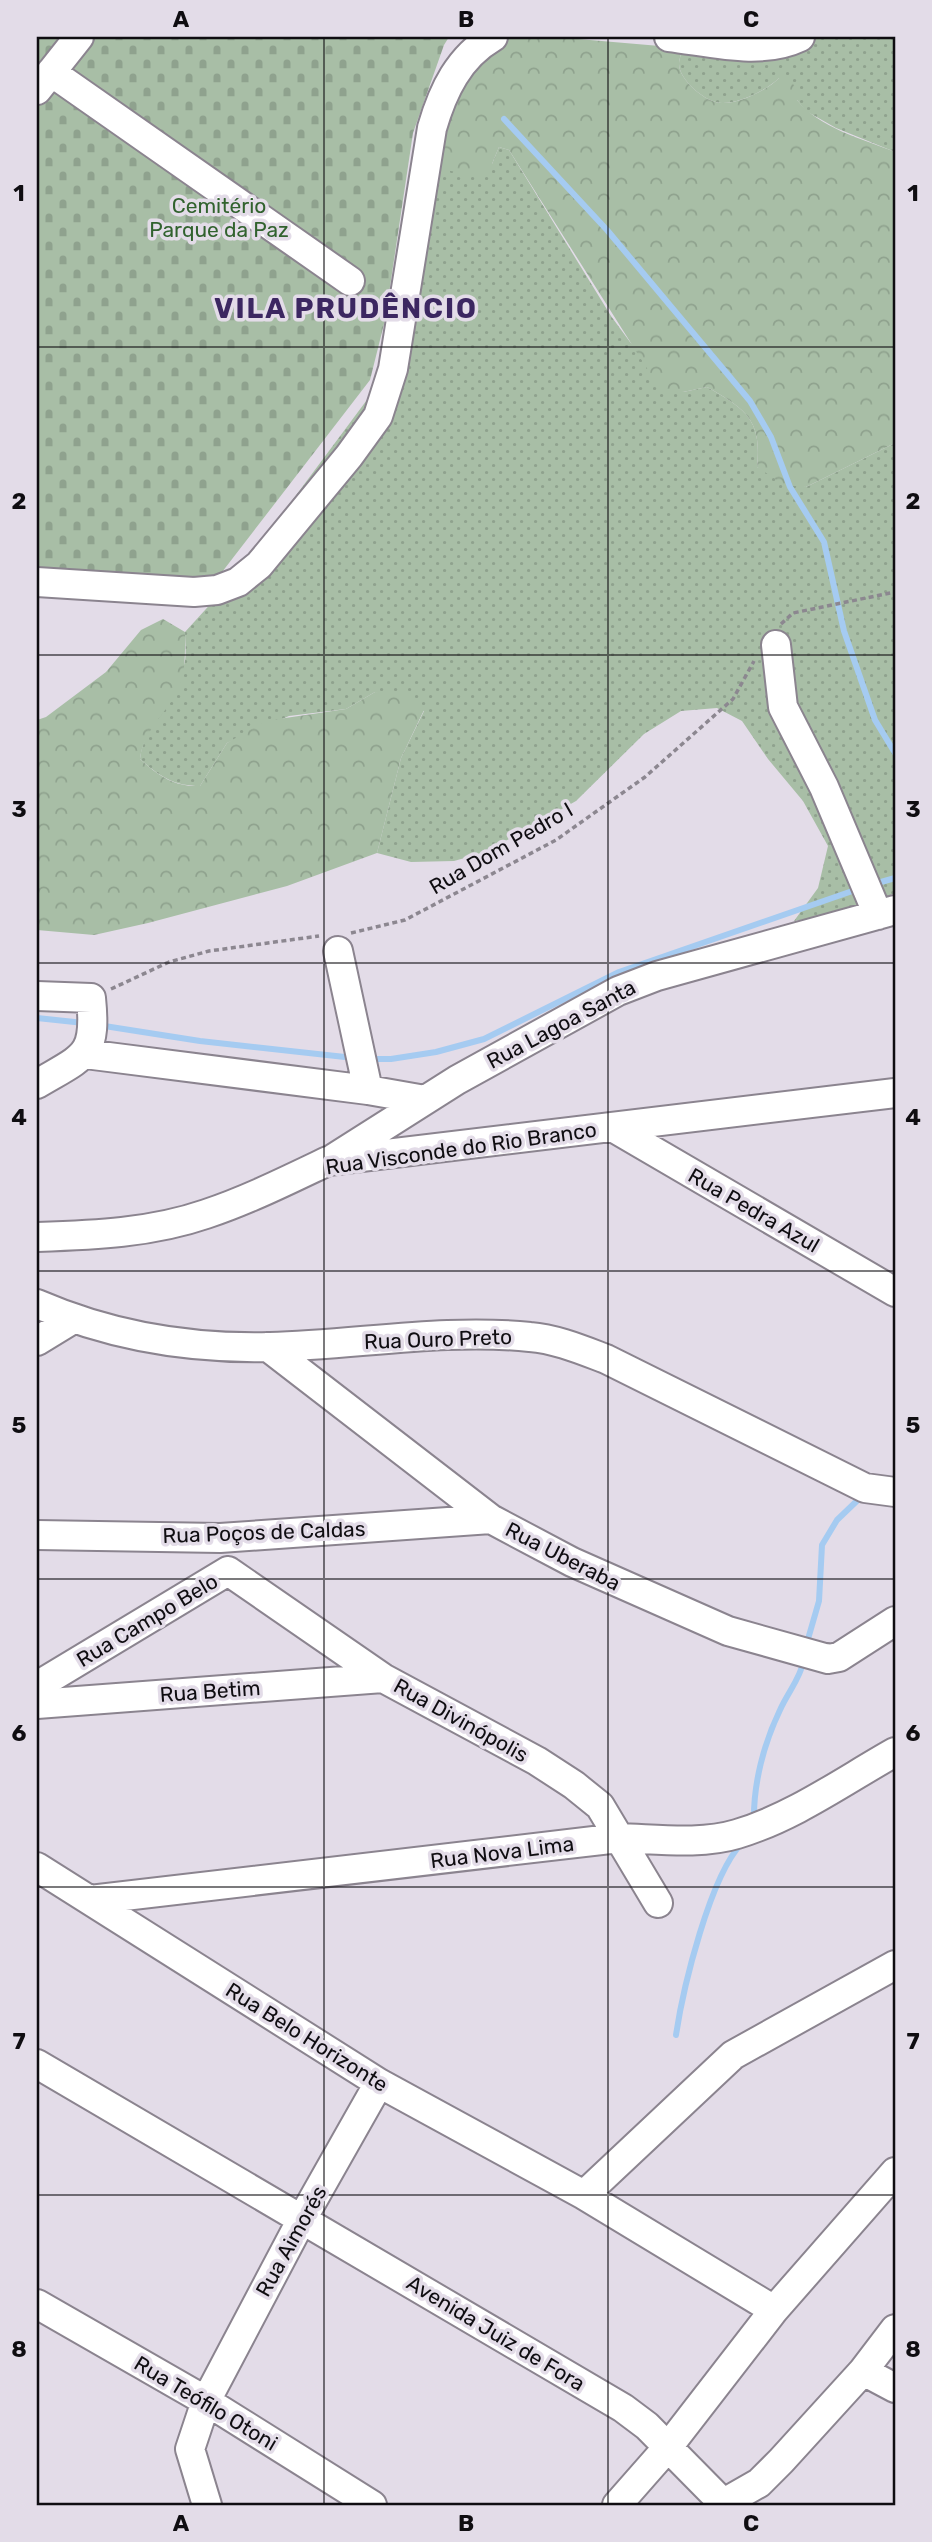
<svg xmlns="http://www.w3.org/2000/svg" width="932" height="2542" viewBox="0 0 932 2542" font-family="Rubik,sans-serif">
<defs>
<pattern id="grass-dots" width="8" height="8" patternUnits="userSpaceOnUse" patternTransform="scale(1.75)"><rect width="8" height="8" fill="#a8bea6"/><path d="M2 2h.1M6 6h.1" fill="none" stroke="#8fa28e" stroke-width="1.8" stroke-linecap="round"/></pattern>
<pattern id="forest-crowns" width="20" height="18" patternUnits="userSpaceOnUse" patternTransform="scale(1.75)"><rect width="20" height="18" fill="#a8bea6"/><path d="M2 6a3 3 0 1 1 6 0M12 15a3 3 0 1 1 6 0" fill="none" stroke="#8fa28e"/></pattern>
<pattern id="cemetery-stones" width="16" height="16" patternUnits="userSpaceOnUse" patternTransform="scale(1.75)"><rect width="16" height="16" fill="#a8bea6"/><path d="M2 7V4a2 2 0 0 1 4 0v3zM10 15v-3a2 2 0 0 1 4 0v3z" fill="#8fa28e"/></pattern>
</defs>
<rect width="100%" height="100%" fill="#e3dce8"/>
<path fill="url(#grass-dots)" d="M 815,37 L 895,37 L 895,152 L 836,128 L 806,111 L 779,78 C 767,90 740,103 723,103 C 707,104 679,80 679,64 C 679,59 682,52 683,48 L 789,49 Z
M 499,147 L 509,150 L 611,316 L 630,342 L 683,392 L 707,387 C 746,409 762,420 757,467 L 806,487 L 895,443 L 895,893 L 855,911 L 794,921 L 818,888 L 828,846 L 803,801 L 768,759 L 742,721 L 717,708 L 681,711 L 644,734 L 576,801 L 486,852 L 454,861 L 411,862 L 377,853 L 401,758 L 424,711 L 375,692 L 346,709 L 289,716 L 227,743 L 200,786 C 174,786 159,776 140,759 C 144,725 172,698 184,665 C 187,656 185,642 185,632 L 236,576 L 378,385 L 435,159 L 492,164 Z"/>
<path fill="url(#forest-crowns)" d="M 498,37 L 555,37 L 683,48 C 682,52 679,59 679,64 C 679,80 707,104 723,103 C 741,103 767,90 779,78 L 790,79 L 798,92 L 797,100 C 819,128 863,139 895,152 L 895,443 L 806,487 L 784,485 L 757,467 C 762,420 746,409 707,387 L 683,392 L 660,389 L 509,150 L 499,147 L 492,164 L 481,177 L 446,170 L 435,159 L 466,68 Z
M 163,619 L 185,632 C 185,652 186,675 177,692 C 163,717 144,730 140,759 C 159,776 174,787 200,786 L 227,743 L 265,721 L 346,709 L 375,692 L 409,694 L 424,710 L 401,758 L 377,853 L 287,886 L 148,923 L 94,935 L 37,930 L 37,720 L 46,717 L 106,672 L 141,630 Z"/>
<path fill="url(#cemetery-stones)" d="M 37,37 L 449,37 L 444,45 L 413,133 L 385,320 L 370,380 L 219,576 L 188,582 L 37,570 Z"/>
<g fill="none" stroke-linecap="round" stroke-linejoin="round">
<path stroke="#a5cbf1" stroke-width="6" d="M 504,119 L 607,230 L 750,401 L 771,437 L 790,487 L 824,542 L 844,631 L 875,720 L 895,753
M 874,884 L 895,878
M 37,1018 L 84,1023
M 98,1025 L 200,1041 L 354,1058
M 368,1059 L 391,1059 L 436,1052 L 484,1039 L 619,972 L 861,888
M 806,1646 L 819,1601 L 822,1545 L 837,1520 L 862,1496
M 754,1822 C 753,1784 764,1743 780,1710 C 788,1692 800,1679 804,1660
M 676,2035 C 683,1988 710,1876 742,1843"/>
<g stroke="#8b848f" stroke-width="32">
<path id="minor" d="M 669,37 C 711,42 760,56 800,37
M 51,72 L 350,281
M 37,90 L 79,37
M 37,582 L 194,592 L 217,590 L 238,582 L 259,565 L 349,456 L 378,416 L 393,369 L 432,128 C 443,90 459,57 493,37
M 776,645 L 783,707 L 824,787 L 878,915
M 338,951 L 368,1090
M 37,996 L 91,998 C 97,1057 84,1056 37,1084
M 85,1054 L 368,1090 L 425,1100
M 614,1128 L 895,1292
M 334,1158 L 457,1080 L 618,991 L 657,976 L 895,910
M 37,1237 C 94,1235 151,1233 206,1214 C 248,1200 288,1180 328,1161 L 895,1093
M 37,1304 C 111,1336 189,1349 270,1347 C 356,1345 444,1328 530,1337 C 556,1339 582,1350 606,1359 L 865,1488 L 895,1492
M 37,1341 L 73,1319
M 268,1347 L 491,1519 L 572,1562 L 728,1631 L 828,1659 L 839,1657 L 895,1621
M 37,1535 L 220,1538 L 491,1519
M 228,1571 L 383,1678 L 537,1761 L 574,1785 L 600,1806 L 658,1903
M 37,1686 L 228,1571
M 37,1704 L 383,1678
M 37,1867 L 379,2083 L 584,2195 L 774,2310
M 90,1900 L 619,1838 C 657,1839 701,1845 737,1834 C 794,1817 845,1780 895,1752
M 37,2064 L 623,2408 L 647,2426 L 725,2505
M 584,2195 L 733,2055 L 895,1965
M 37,2304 L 206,2401 L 372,2505
M 863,2371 L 895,2388
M 724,2503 L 759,2483 L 781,2461 L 863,2371 L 895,2329
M 207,2505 L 190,2449 L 206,2401 L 302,2219 L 379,2083
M 617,2505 L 668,2447 L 774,2310 L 895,2172"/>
</g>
<path stroke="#8c8790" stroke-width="3.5" stroke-dasharray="5 3.5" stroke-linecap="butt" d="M 781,624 L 793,613 L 895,592
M 351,933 L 405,920 L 556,840 L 645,777 L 733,699 L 754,661
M 111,989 L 169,962 L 209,951 L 319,936"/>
<use href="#minor" stroke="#fff" stroke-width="28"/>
</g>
<path fill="none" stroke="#0f0d11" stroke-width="2" stroke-opacity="0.55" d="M 324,37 L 324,2505M 608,37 L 608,2505M 37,347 L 895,347M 37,655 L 895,655M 37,963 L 895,963M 37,1271 L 895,1271M 37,1579 L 895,1579M 37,1887 L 895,1887M 37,2195 L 895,2195"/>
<g text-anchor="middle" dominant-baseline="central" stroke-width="7" stroke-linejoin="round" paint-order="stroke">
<g font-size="21" fill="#31622e" stroke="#e3dce8">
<text x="219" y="205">Cemitério<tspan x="219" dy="24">Parque da Paz</tspan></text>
</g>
<g font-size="21" fill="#0f0d11" stroke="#e3dce8">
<text transform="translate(501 848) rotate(-30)">Rua Dom Pedro I</text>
<text transform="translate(561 1024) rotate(-28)">Rua Lagoa Santa</text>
<text transform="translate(461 1148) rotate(-8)">Rua Visconde do Rio Branco</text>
<text transform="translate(754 1210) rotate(30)">Rua Pedra Azul</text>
<text transform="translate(438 1339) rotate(-2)">Rua Ouro Preto</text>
<text transform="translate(264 1532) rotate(-2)">Rua Poços de Caldas</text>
<text transform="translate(563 1556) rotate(27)">Rua Uberaba</text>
<text transform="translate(147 1620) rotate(-31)">Rua Campo Belo</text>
<text transform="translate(210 1691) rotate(-4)">Rua Betim</text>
<text transform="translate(461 1720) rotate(29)">Rua Divinópolis</text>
<text transform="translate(502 1852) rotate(-7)">Rua Nova Lima</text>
<text transform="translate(307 2037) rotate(32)">Rua Belo Horizonte</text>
<text transform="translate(291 2241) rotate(-61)">Rua Aimorés</text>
<text transform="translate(496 2333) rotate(31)">Avenida Juiz de Fora</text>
<text transform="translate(206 2403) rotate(31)">Rua Teófilo Otoni</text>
</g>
<g font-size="28" font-weight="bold" letter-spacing="2" fill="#3c2761" stroke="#e3dce8">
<text x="346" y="308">VILA PRUDÊNCIO</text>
</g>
</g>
<rect width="932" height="2542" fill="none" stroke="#e3dce8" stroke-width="77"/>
<rect x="38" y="38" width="856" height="2466" fill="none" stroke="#0f0d11" stroke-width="2.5"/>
<g font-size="23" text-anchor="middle" font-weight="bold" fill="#0f0d11">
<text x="181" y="27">A</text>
<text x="466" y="27">B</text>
<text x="751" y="27">C</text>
<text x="19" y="201">1</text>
<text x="913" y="201">1</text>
<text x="19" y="509">2</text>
<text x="913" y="509">2</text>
<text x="19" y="817">3</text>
<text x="913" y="817">3</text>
<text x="19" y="1125">4</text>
<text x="913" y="1125">4</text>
<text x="19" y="1433">5</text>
<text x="913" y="1433">5</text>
<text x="19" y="1741">6</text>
<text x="913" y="1741">6</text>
<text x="19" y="2049">7</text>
<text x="913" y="2049">7</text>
<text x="19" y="2357">8</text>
<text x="913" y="2357">8</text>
<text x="181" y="2531">A</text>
<text x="466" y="2531">B</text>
<text x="751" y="2531">C</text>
</g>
</svg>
